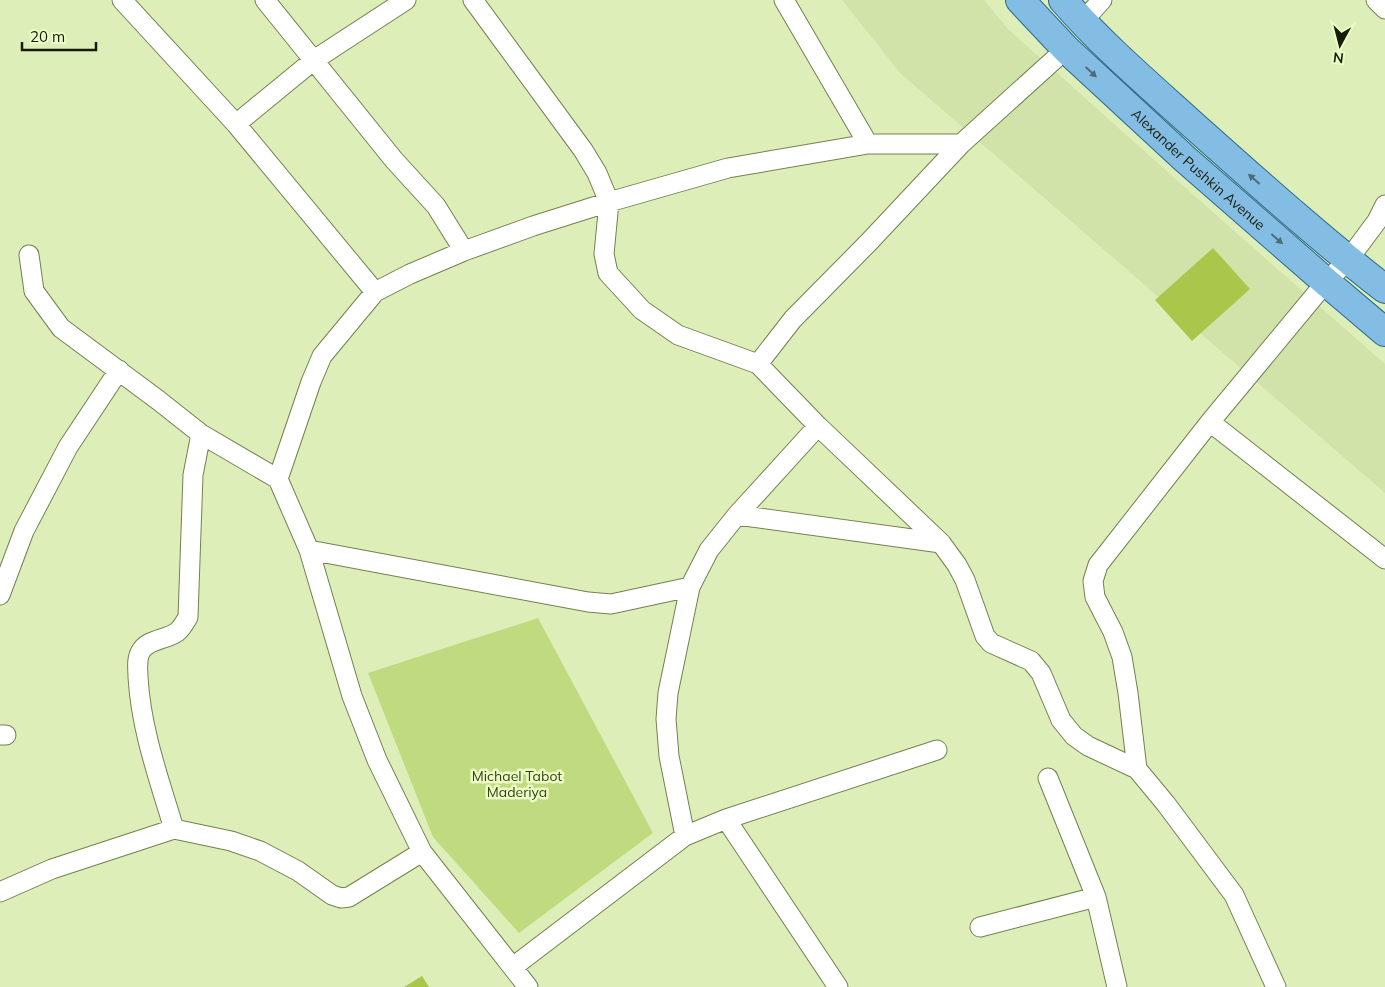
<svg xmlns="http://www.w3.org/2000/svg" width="1385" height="987" viewBox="0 0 1385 987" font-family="Mulish,sans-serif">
<rect width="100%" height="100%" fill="#deeeb9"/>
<path fill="#d1e3a8" d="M 842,0 L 984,0 L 1008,29 L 1189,191 L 1385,364 L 1385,493 L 900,73 Z"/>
<path fill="#c0da80" d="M 538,618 L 653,833 L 519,933 L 433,837 L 368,673 Z"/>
<path fill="#a8c74b" d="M 1213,248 L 1250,289 L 1192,341 L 1155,300 Z
M 422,976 L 429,987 L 404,987 Z"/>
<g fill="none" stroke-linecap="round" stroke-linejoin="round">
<g stroke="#728150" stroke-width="21">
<path id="minor" d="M 122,0 L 236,124 L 375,292 L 410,274 L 464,251
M 265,0 L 394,160 L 436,206 L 464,251 L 533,226 L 609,202 L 604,254 L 608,273 L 642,310 L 678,335 L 758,364
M 473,0 L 583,150 L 597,173 L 609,202 L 728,168 L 868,144 L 961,144 L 1066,49
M 784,0 L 868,144
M 1376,0 L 1385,9
M 1082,22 L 1102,0
M 236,124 L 314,60 L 406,0
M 961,144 L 869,242 L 793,319 L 758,364 L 818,426 L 941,543 L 957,565 L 965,580 L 985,636 L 991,643 L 1031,661 L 1041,673 L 1061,720 L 1074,736 L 1088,746 L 1137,769
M 29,255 L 34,291 L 61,328 L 158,400 L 201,434 L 278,479
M 375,292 L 322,356 L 311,382 L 278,479 L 309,550 L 352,696 L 377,760 L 422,852 L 528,987
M 1210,422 L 1385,559
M 737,515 L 941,543
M 309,550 L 588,602 L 611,604 L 690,587
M 0,595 L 24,531 L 68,447 L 119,370
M 0,735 L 6,735
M 1048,778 L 1096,897
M 726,819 L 937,750
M 174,829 L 231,841 L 260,851 L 298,871 L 332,895 L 341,898 L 349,897 L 422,852
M 685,836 L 669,756 L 666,719 L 668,693 L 690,587 L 709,550 L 737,515 L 818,426
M 0,892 L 52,869 L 174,829 C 159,779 141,730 138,677 C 138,669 136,659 141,651 C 148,639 166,640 177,632 C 182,628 185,622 188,617 L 193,475 L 201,434
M 980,927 L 1096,897 L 1117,987
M 513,967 L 685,836 L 726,819 L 838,987
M 1276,987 L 1234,895 L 1166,804 L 1137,769 L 1128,693 L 1122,657 L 1113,632 L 1095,597 L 1093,581 L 1098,565 L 1210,422 L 1326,282 L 1348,260 L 1377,221 L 1385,205"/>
</g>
<g stroke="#28688a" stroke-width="30">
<g id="primary">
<path id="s1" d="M 1020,0 L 1066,49 L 1185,159 L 1326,282 L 1385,332"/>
<path d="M 1063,0 C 1102,45 1148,84 1192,124 C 1255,180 1318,237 1385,289"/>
</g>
</g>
<use href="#minor" stroke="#fff" stroke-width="19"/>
<use href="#primary" stroke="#84bde3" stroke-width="28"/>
</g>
<defs><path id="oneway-solid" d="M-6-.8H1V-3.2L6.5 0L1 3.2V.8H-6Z" transform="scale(1.25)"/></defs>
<g fill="#4d6c76">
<use href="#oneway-solid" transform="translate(1091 72) rotate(43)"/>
<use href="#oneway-solid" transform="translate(1254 179) rotate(-139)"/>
<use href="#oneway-solid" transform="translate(1277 239) rotate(41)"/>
</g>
<g text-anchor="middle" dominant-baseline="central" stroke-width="5" stroke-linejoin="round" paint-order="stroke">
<g font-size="14" fill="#161c08" stroke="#ebfcc6">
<text stroke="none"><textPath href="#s1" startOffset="246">Alexander Pushkin Avenue</textPath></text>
</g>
<g font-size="14" fill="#374312" stroke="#ebfcc6">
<text x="517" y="776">Michael Tabot<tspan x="517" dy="16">Maderiya</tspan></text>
</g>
</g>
<g transform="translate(1340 45) rotate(187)" stroke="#ebfcc6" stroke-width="4" paint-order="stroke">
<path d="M0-4L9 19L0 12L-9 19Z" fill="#161c08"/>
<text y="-8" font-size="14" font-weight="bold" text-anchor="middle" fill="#161c08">N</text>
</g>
<path d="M22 42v8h74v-8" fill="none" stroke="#161c08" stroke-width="2.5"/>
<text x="30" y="42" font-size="15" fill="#161c08" stroke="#ebfcc6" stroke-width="4" paint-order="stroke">20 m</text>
</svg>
